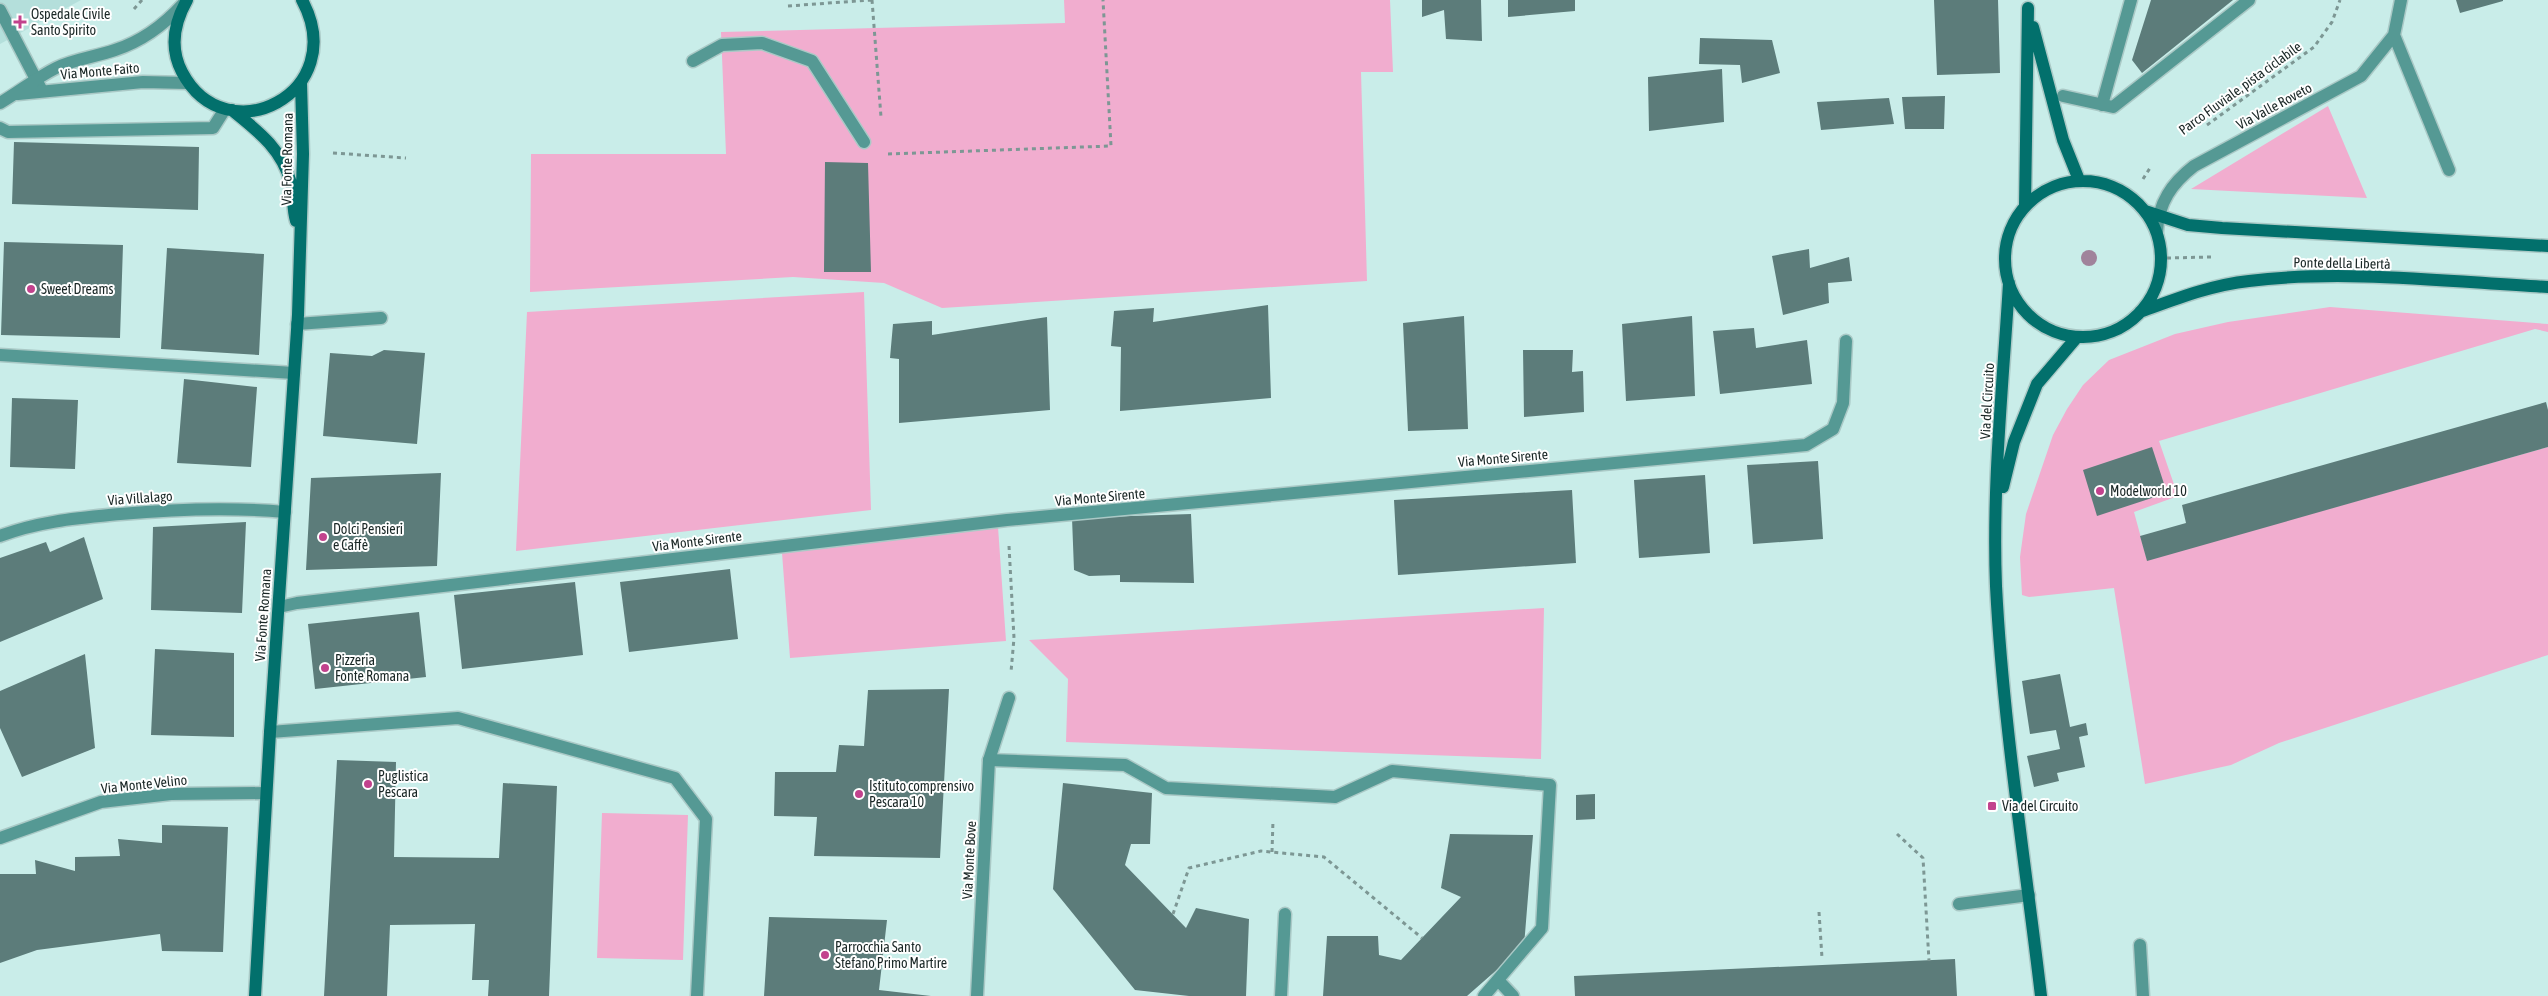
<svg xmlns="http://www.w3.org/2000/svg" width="2548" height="996" viewBox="0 0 2548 996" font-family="'Asap Condensed',sans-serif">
<rect width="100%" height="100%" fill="#c9ede9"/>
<path fill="#b4dfdb" d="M 0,0 L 81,0 L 0,44 Z"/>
<path fill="#f1adcf" d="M 1064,0 L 1390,0 L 1393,72 L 1361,72 L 1367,281 L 942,308 L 884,283 L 793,277 L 530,292 L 531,154 L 726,154 L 721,32 L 1065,23 Z
M 2328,106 L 2367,198 L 2191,189 Z
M 864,292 L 871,510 L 516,551 L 527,312 Z
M 2330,307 L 2548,324 L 2548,332 L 2535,329 L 2159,441 L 2178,496 L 2134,512 L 2147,560 L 2548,447 L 2548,655 L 2279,743 L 2231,765 L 2145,784 L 2114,588 L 2029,597 L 2022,595 L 2020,557 L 2026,514 L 2053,435 L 2067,409 L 2083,385 L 2109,360 L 2175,334 L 2228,322 Z
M 998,527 L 1006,641 L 790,658 L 782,553 Z
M 1544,608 L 1541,759 L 1066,742 L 1068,679 L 1029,640 Z
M 602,813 L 688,815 L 683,960 L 597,958 Z"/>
<path fill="#5c7c7a" d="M 1422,0 L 1481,0 L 1482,41 L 1446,39 L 1444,10 L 1422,17 Z
M 1508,0 L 1575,0 L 1575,11 L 1508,17 Z
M 1934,0 L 1998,0 L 2000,73 L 1937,75 Z
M 2151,0 L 2233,0 L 2142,73 L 2132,60 Z
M 2456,0 L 2503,0 L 2503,1 L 2460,13 Z
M 1700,38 L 1772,40 L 1780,73 L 1742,83 L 1740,65 L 1699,64 Z
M 1722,69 L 1724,122 L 1649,131 L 1648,77 Z
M 1945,96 L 1944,129 L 1905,129 L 1902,97 Z
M 1889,98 L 1894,124 L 1821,130 L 1817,102 Z
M 14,142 L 199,147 L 198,210 L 12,204 Z
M 825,162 L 868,163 L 871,272 L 824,272 Z
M 4,242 L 123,245 L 120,338 L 1,335 Z
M 167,248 L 264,254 L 259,355 L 161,349 Z
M 1809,249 L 1810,268 L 1849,257 L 1852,281 L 1828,283 L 1829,303 L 1783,315 L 1772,256 Z
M 1268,305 L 1271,398 L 1120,411 L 1121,347 L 1111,346 L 1114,311 L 1154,308 L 1153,322 Z
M 1464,316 L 1468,429 L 1408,431 L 1403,323 Z
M 1692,316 L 1695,396 L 1626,401 L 1622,324 Z
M 1047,317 L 1050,410 L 899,423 L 899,359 L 890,358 L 893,324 L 932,321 L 932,335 Z
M 1754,328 L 1756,348 L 1807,340 L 1812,384 L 1720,394 L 1713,331 Z
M 384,350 L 425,353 L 417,444 L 323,436 L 330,353 L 372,356 Z
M 1523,350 L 1573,350 L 1572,372 L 1583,371 L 1584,412 L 1524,417 Z
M 184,379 L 257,387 L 251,467 L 177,463 Z
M 12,398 L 78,400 L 75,469 L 10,467 Z
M 2546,402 L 2548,410 L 2548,447 L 2147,561 L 2140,536 L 2186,523 L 2182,505 Z
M 2152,447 L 2167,493 L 2097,516 L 2083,470 Z
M 1818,461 L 1823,539 L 1753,544 L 1747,465 Z
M 441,473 L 437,566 L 306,570 L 311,478 Z
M 1705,475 L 1710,553 L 1639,558 L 1634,480 Z
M 1572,490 L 1576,563 L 1398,575 L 1394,500 Z
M 1191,514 L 1194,583 L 1120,582 L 1120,575 L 1089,576 L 1074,570 L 1072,518 Z
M 246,522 L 242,613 L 151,610 L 153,527 Z
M 84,537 L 103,599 L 0,642 L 0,558 L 46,542 L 50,552 Z
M 730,569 L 738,639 L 629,652 L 620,582 Z
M 575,582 L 583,655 L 462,669 L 454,595 Z
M 419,612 L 426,677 L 315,689 L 308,624 Z
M 155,649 L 234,653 L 234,737 L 151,735 Z
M 85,654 L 95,748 L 22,777 L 0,728 L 0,691 Z
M 2060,674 L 2070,727 L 2086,723 L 2088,735 L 2079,737 L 2085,767 L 2057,773 L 2059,781 L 2034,787 L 2027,756 L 2060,749 L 2056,730 L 2030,734 L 2022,681 Z
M 949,689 L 940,858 L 814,856 L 817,817 L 774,816 L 775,772 L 836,772 L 839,745 L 864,746 L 868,690 Z
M 337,760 L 396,762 L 394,857 L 499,858 L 503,783 L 557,786 L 549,996 L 488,996 L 489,980 L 472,980 L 475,924 L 390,925 L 387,996 L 324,996 Z
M 1063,783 L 1152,793 L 1150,844 L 1131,844 L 1125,865 L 1186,928 L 1196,908 L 1249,919 L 1246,996 L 1189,996 L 1135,990 L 1053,889 Z
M 1595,794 L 1595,819 L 1576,820 L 1576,795 Z
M 162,825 L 228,827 L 223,952 L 162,951 L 160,934 L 37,950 L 0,963 L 0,874 L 36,874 L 35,860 L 75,871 L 75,857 L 120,856 L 118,839 L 162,843 Z
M 1450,834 L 1533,835 L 1524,946 L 1467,996 L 1323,996 L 1327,936 L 1378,936 L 1379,955 L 1401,960 L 1461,897 L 1441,888 Z
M 769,917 L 887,920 L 879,990 L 931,996 L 764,996 Z
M 1955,959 L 1957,996 L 1575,996 L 1574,976 Z"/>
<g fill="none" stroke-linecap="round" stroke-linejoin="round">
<g stroke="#aac9c6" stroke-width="15">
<path id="lane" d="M 0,10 L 41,89
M 693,61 L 722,45 L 762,43 L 812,61 L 864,142
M 2063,96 L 2113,107 L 2249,0
M 2102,105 L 2131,0
M 0,128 L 8,132 L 213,128 L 225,109
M 297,324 L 381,318
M 0,355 L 294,373
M 270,732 L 458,718 L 675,778 L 706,819 L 697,996
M 989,760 L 1125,765 L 1166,788 L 1335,797 L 1392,771 L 1550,785 L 1542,928 L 1484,996
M 1959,904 L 2029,895
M 2140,945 L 2143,996
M 1498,980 L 1513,996
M 1281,996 L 1285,914"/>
</g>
<g stroke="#aac9c6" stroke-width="15">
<path id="street" d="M 2394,35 L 2449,170
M 18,94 L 143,82 L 187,83
M 0,103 C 19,92 36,78 56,68 C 75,59 95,57 115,50 C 143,41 165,24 184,3
M 2157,232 C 2158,203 2172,183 2194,166 L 2361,76 L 2394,35 L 2401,0
M 0,536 C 39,521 79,518 120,514 C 176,509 230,507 285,512
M 279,607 L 297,603 L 1007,520 L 1806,445 L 1833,429 L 1843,403 L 1846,341
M 0,838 L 101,802 L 171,794 L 266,793
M 977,996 L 989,760 L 1009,698"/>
</g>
<g stroke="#aac9c6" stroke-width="15">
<path id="secondary" d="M 187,0 C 174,23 169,47 182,72 C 226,156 352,93 302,0
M 2033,27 L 2063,140 L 2079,180
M 232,110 C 258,131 282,149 291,183 C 294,195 292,208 296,221
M2005 259a78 78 0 1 1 156 0a78 78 0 1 1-156 0Z
M 2025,206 L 2028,8
M 2145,211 L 2188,225 L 2222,228 L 2548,246
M 2009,283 C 2003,384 1992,486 1996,586 C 2003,723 2025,860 2041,996
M 2140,312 C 2176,299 2211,285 2249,281 C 2343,269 2453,282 2548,287
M 2003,487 L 2014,442 L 2037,384 L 2077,337
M 255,996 L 270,732 L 298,315 L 303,154 L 301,83"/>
</g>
<path stroke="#7d9794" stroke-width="3" stroke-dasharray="4 4" stroke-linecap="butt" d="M 872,0 L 881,117
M 788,6 L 871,0
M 134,9 L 142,0
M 2207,125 L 2314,47 L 2332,22 L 2340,0
M 333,153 L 406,158
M 888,154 L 1111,146 L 1103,0
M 2143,179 L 2150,168
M 2167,258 L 2211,257
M 1009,546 L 1014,638 L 1011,672
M 1897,834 L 1923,858 L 1929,961
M 1272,852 L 1273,820
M 1819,912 L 1822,958
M 1173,914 L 1189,868 L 1261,851 L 1324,857 L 1422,938"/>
<use href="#lane" stroke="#559994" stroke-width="12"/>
<use href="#street" stroke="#559994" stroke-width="12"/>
<use href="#secondary" stroke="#02706c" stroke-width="12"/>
</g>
<circle fill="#a0839b" cx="2089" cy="258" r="8"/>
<g fill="#c2428d" stroke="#fff" stroke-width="2">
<path d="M17.5 14.5h5v5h5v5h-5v5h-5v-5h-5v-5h5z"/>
<circle cx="31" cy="289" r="5"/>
<circle cx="2100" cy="491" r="5"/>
<circle cx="323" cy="537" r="5"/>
<circle cx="325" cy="668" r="5"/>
<circle cx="368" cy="784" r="5"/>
<circle cx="859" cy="794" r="5"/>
<rect x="1987" y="801" width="10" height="10" rx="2.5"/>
<circle cx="825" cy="955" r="5"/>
</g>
<g text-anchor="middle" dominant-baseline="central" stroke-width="4" stroke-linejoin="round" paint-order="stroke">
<g font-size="14" fill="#1a2726" stroke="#fff" text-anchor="start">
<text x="31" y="14">Ospedale Civile<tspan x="31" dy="16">Santo Spirito</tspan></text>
<text x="41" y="289">Sweet Dreams</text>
<text x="2110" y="491">Modelworld 10</text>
<text x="333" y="529">Dolci Pensieri<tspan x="333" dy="16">e Caffè</tspan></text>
<text x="335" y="660">Pizzeria<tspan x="335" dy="16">Fonte Romana</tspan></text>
<text x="378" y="776">Puglistica<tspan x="378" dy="16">Pescara</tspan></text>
<text x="869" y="786">Istituto comprensivo<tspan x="869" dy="16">Pescara 10</tspan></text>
<text x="2002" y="806">Via del Circuito</text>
<text x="835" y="947">Parrocchia Santo<tspan x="835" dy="16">Stefano Primo Martire</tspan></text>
</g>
<g font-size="14" fill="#1a2726" stroke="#fff">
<text transform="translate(100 71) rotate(-5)">Via Monte Faito</text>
<text transform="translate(2240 88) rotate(-36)">Parco Fluviale, pista ciclabile</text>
<text transform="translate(2274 106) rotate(-28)">Via Valle Roveto</text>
<text transform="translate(287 159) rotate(-89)">Via Fonte Romana</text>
<text transform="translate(2342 263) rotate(1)">Ponte della Libertà</text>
<text transform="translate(1987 401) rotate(-87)">Via del Circuito</text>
<text transform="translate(1503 458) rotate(-5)">Via Monte Sirente</text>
<text transform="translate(1100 497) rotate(-5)">Via Monte Sirente</text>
<text transform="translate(140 498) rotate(-4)">Via Villalago</text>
<text transform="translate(697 541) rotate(-7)">Via Monte Sirente</text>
<text transform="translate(263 615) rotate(-86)">Via Fonte Romana</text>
<text transform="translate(144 784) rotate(-6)">Via Monte Velino</text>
<text transform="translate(969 860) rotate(-87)">Via Monte Bove</text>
</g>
</g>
</svg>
